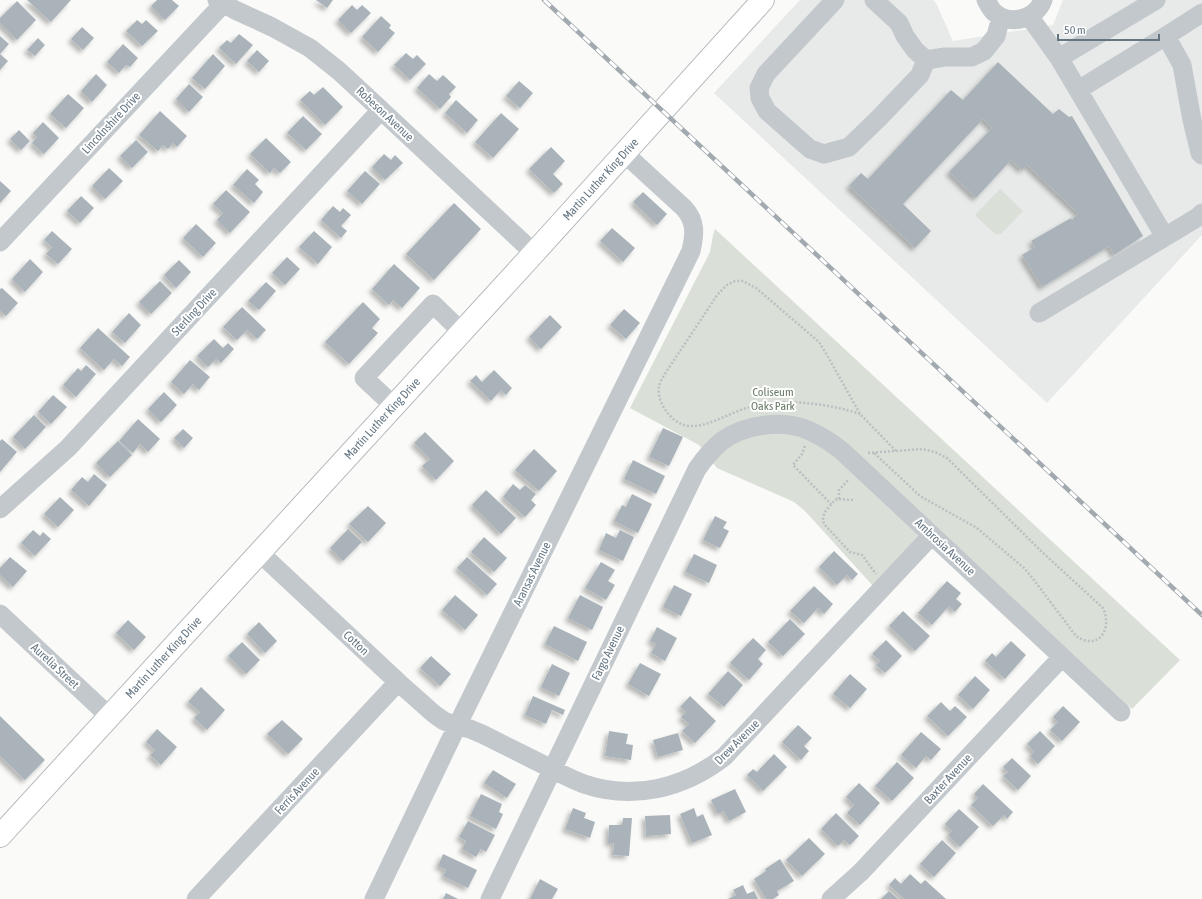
<svg xmlns="http://www.w3.org/2000/svg" width="1202" height="899" viewBox="0 0 1202 899" font-family="'Asap Condensed',sans-serif">
<defs>
<filter id="shadow"><feDropShadow dx="-3.5" dy="3.5" stdDeviation="2" flood-color="#0004"/></filter>
</defs>
<rect width="100%" height="100%" fill="#fafaf8"/>
<path fill="#e8e9e9" d="M 800,0 L 933,0 L 936,3 L 953,41 L 1053,25 L 1063,0 L 1202,0 L 1202,235 L 1047,403 L 714,93 Z"/>
<path fill="#dadfd7" d="M 1000,189 L 1023,211 L 1001,234 L 995,234 L 975,215 Z
M 715,229 L 1180,660 L 1132,709 L 933,524 L 874,587 L 805,511 L 794,502 L 717,468 L 699,445 L 630,408 L 710,252 L 713,235 Z"/>
<path fill="#aab3b9" filter="url(#shadow)" d="M 27,0 L 71,0 L 51,22 Z
M 157,0 L 172,0 L 179,6 L 165,20 L 151,6 Z
M 316,0 L 333,0 L 327,8 Z
M 17,1 L 36,20 L 17,40 L 0,23 L 0,18 Z
M 352,5 L 357,10 L 362,5 L 371,13 L 351,33 L 338,20 Z
M 381,16 L 391,25 L 389,28 L 395,33 L 378,52 L 362,37 Z
M 137,20 L 142,24 L 146,20 L 158,31 L 142,46 L 126,31 Z
M 82,27 L 94,38 L 83,50 L 71,39 Z
M 239,34 L 253,45 L 236,64 L 219,48 L 227,40 L 231,43 Z
M 0,36 L 9,44 L 0,54 Z
M 38,38 L 45,45 L 35,56 L 27,50 Z
M 123,44 L 138,58 L 130,67 L 126,65 L 119,73 L 107,62 Z
M 257,50 L 269,61 L 259,72 L 247,61 Z
M 406,53 L 413,59 L 417,55 L 426,64 L 410,80 L 394,65 Z
M 0,54 L 8,61 L 0,70 Z
M 213,54 L 225,66 L 205,89 L 192,78 Z
M 998,62 L 1053,114 L 1059,109 L 1069,117 L 1072,116 L 1143,236 L 1114,255 L 1109,246 L 1042,287 L 1022,255 L 1035,247 L 1031,241 L 1071,218 L 1072,220 L 1078,213 L 1027,165 L 1022,170 L 1011,160 L 976,198 L 949,172 L 992,128 L 983,119 L 903,204 L 931,231 L 915,248 L 849,186 L 861,173 L 868,179 L 951,90 L 963,100 Z
M 96,74 L 107,85 L 92,102 L 81,91 Z
M 429,74 L 437,81 L 443,75 L 456,87 L 449,94 L 451,97 L 440,109 L 417,88 Z
M 519,81 L 533,93 L 520,108 L 506,96 Z
M 189,84 L 203,97 L 189,112 L 176,99 Z
M 323,87 L 343,107 L 325,125 L 300,100 L 310,91 L 314,95 Z
M 68,94 L 84,108 L 66,128 L 50,114 Z
M 456,100 L 478,120 L 467,133 L 445,113 Z
M 160,111 L 187,136 L 177,147 L 173,143 L 168,149 L 163,145 L 158,151 L 139,135 Z
M 501,113 L 519,129 L 493,158 L 475,142 Z
M 303,116 L 322,134 L 306,150 L 287,133 Z
M 43,122 L 59,138 L 44,154 L 32,143 L 37,137 L 33,133 Z
M 19,130 L 30,141 L 21,150 L 10,139 Z
M 266,138 L 291,162 L 280,173 L 274,168 L 270,173 L 250,154 Z
M 136,140 L 148,152 L 132,168 L 120,156 Z
M 551,147 L 565,161 L 553,174 L 563,184 L 554,193 L 529,169 Z
M 384,154 L 391,160 L 395,155 L 403,163 L 385,180 L 372,167 Z
M 109,168 L 123,181 L 105,199 L 92,186 Z
M 247,169 L 259,180 L 255,184 L 263,192 L 254,203 L 233,185 Z
M 365,171 L 380,184 L 362,204 L 347,191 Z
M 0,181 L 11,191 L 0,203 Z
M 226,190 L 250,212 L 230,233 L 217,220 L 223,213 L 213,204 Z
M 643,192 L 667,214 L 657,225 L 633,202 Z
M 81,196 L 94,208 L 80,223 L 67,211 Z
M 454,203 L 481,229 L 434,280 L 406,254 Z
M 333,206 L 340,212 L 343,208 L 351,215 L 341,226 L 347,231 L 341,238 L 321,220 Z
M 196,224 L 216,243 L 203,257 L 183,238 Z
M 612,228 L 635,248 L 623,262 L 600,241 Z
M 52,231 L 72,249 L 58,264 L 46,254 L 52,247 L 44,240 Z
M 314,231 L 332,247 L 318,264 L 299,247 Z
M 287,257 L 300,269 L 285,285 L 272,273 Z
M 30,259 L 43,272 L 25,292 L 12,279 Z
M 179,260 L 191,272 L 176,288 L 164,275 Z
M 394,264 L 420,288 L 402,308 L 393,300 L 389,305 L 372,289 Z
M 160,281 L 172,293 L 151,314 L 139,302 Z
M 266,282 L 276,291 L 259,310 L 248,301 Z
M 2,288 L 18,303 L 6,316 L 0,311 L 0,289 Z
M 363,302 L 380,319 L 372,328 L 378,333 L 349,364 L 325,342 Z
M 242,307 L 266,330 L 257,339 L 247,330 L 237,340 L 223,327 Z
M 624,309 L 640,323 L 626,339 L 610,325 Z
M 129,313 L 141,325 L 125,343 L 112,332 Z
M 550,315 L 562,327 L 541,349 L 529,337 Z
M 98,328 L 130,357 L 122,366 L 114,359 L 104,370 L 80,348 Z
M 214,339 L 223,348 L 228,343 L 234,349 L 221,363 L 216,359 L 208,367 L 197,356 Z
M 190,360 L 210,377 L 199,390 L 193,384 L 184,394 L 171,382 Z
M 86,365 L 96,374 L 76,397 L 63,385 L 78,368 L 81,371 Z
M 494,370 L 512,388 L 506,395 L 501,390 L 491,401 L 470,381 L 476,375 L 482,382 Z
M 164,392 L 177,405 L 161,422 L 148,409 Z
M 53,395 L 67,407 L 51,424 L 38,412 Z
M 34,415 L 46,427 L 25,449 L 13,437 Z
M 138,419 L 160,439 L 148,452 L 140,444 L 133,453 L 119,441 Z
M 663,428 L 683,437 L 669,466 L 649,457 Z
M 183,429 L 193,438 L 184,448 L 174,438 Z
M 425,432 L 454,461 L 436,480 L 422,466 L 430,459 L 414,443 Z
M 2,439 L 17,452 L 0,472 L 0,441 Z
M 118,441 L 132,455 L 110,477 L 96,463 Z
M 534,449 L 557,471 L 539,491 L 515,470 Z
M 633,460 L 665,476 L 656,494 L 624,479 Z
M 94,474 L 107,485 L 89,506 L 71,490 L 82,477 L 88,482 Z
M 513,484 L 520,490 L 525,485 L 536,494 L 531,500 L 536,505 L 525,517 L 503,497 Z
M 486,490 L 516,518 L 501,534 L 472,505 Z
M 632,494 L 652,504 L 638,533 L 614,521 L 622,505 L 626,507 Z
M 60,497 L 74,510 L 58,527 L 44,514 Z
M 368,506 L 386,523 L 368,542 L 349,524 Z
M 715,516 L 727,522 L 723,528 L 729,531 L 720,548 L 703,540 Z
M 348,529 L 362,542 L 343,561 L 330,548 Z
M 33,530 L 40,536 L 43,532 L 51,539 L 35,556 L 21,543 Z
M 620,530 L 634,537 L 623,561 L 599,550 L 606,533 L 616,538 Z
M 484,537 L 507,558 L 494,572 L 471,552 Z
M 834,551 L 858,574 L 852,580 L 847,575 L 837,585 L 819,567 Z
M 694,554 L 717,565 L 709,583 L 685,572 Z
M 10,557 L 27,571 L 13,587 L 0,575 L 0,568 Z
M 467,557 L 497,584 L 487,595 L 457,568 Z
M 601,562 L 615,570 L 608,581 L 615,585 L 606,600 L 585,588 Z
M 947,581 L 961,593 L 956,599 L 962,604 L 955,612 L 949,606 L 932,625 L 918,613 Z
M 674,585 L 692,594 L 681,616 L 663,607 Z
M 814,586 L 833,604 L 824,614 L 818,608 L 804,623 L 790,611 Z
M 455,595 L 478,615 L 465,630 L 442,610 Z
M 580,595 L 603,607 L 592,630 L 568,618 Z
M 903,611 L 930,636 L 915,651 L 889,626 Z
M 790,619 L 805,634 L 783,656 L 768,642 Z
M 128,620 L 146,637 L 134,650 L 116,633 Z
M 259,622 L 277,641 L 265,653 L 247,634 Z
M 554,626 L 587,642 L 578,661 L 545,644 Z
M 657,627 L 677,638 L 665,661 L 651,653 L 656,644 L 650,641 Z
M 753,638 L 766,650 L 758,659 L 763,664 L 749,680 L 730,663 Z
M 886,640 L 902,656 L 885,673 L 876,665 L 880,661 L 872,654 Z
M 1011,641 L 1026,655 L 1005,679 L 985,661 L 992,653 L 996,657 Z
M 242,642 L 260,660 L 246,674 L 228,656 Z
M 431,656 L 451,674 L 440,686 L 420,668 Z
M 640,663 L 661,674 L 649,696 L 628,684 Z
M 552,664 L 570,673 L 559,696 L 541,687 Z
M 728,671 L 743,685 L 724,707 L 708,694 Z
M 850,674 L 867,689 L 850,708 L 833,694 Z
M 975,676 L 990,690 L 973,709 L 958,695 Z
M 201,687 L 225,710 L 207,730 L 194,718 L 200,712 L 188,702 Z
M 533,696 L 565,710 L 563,715 L 552,710 L 546,724 L 525,715 Z
M 690,696 L 716,721 L 695,743 L 682,731 L 689,724 L 681,717 L 686,712 L 680,707 Z
M 941,702 L 950,711 L 955,706 L 967,717 L 948,736 L 927,716 Z
M 1063,706 L 1080,722 L 1062,741 L 1050,730 L 1058,722 L 1053,717 Z
M 0,716 L 45,760 L 25,780 L 0,756 Z
M 282,720 L 303,739 L 288,754 L 267,734 Z
M 798,725 L 812,738 L 804,746 L 809,751 L 801,760 L 782,742 Z
M 157,729 L 177,747 L 161,765 L 150,755 L 155,750 L 146,742 Z
M 609,731 L 628,734 L 626,744 L 633,745 L 631,760 L 605,756 Z
M 1040,731 L 1055,746 L 1038,764 L 1030,756 L 1034,752 L 1027,744 Z
M 921,732 L 941,749 L 931,760 L 926,756 L 916,768 L 901,755 Z
M 678,733 L 683,750 L 658,757 L 653,740 Z
M 774,754 L 787,767 L 763,791 L 747,775 L 753,769 L 757,772 Z
M 1012,758 L 1031,776 L 1018,790 L 1003,776 L 1008,772 L 1003,767 Z
M 897,762 L 914,778 L 892,801 L 875,786 Z
M 493,770 L 516,784 L 507,798 L 484,783 Z
M 859,783 L 880,803 L 860,825 L 847,813 L 854,805 L 846,797 Z
M 983,784 L 1013,812 L 1007,819 L 1004,815 L 993,826 L 971,805 L 978,798 L 974,794 Z
M 735,789 L 746,812 L 729,821 L 724,811 L 718,814 L 711,800 Z
M 481,794 L 502,804 L 499,812 L 503,814 L 496,829 L 470,816 Z
M 573,808 L 586,813 L 584,818 L 595,822 L 590,838 L 565,829 Z
M 694,808 L 697,817 L 703,814 L 712,835 L 692,843 L 680,814 Z
M 959,809 L 979,827 L 960,847 L 948,835 L 952,831 L 945,824 Z
M 836,813 L 859,836 L 850,845 L 844,840 L 838,846 L 821,829 Z
M 670,815 L 671,834 L 646,836 L 645,816 Z
M 623,818 L 632,818 L 629,856 L 613,855 L 614,843 L 608,843 L 609,825 L 622,825 Z
M 468,821 L 495,835 L 486,852 L 481,849 L 476,857 L 462,849 L 466,841 L 459,837 Z
M 809,838 L 825,854 L 802,876 L 786,860 Z
M 942,840 L 956,853 L 934,877 L 920,864 Z
M 443,854 L 477,870 L 468,888 L 443,876 L 446,870 L 438,866 Z
M 780,859 L 794,881 L 777,891 L 779,895 L 773,899 L 766,899 L 754,879 L 766,871 L 765,869 Z
M 910,874 L 921,884 L 925,880 L 946,899 L 904,899 L 889,885 L 895,878 L 901,884 Z
M 540,879 L 558,889 L 552,899 L 530,899 Z
M 743,885 L 747,894 L 754,891 L 758,899 L 728,899 L 736,895 L 733,890 Z
M 889,891 L 898,899 L 881,899 Z
M 446,893 L 458,899 L 443,899 Z"/>
<g fill="none" stroke-linecap="round" stroke-linejoin="round">
<g stroke="#b5babe" stroke-width="24">
<g id="major">
<path id="s1" d="M 0,836 L 534,253 L 763,0"/>
</g>
</g>
<path stroke="#bbbfc2" stroke-width="2.5" stroke-dasharray="2 2" stroke-linecap="butt" d="M 860,414 C 827,403 784,398 750,407 C 730,412 710,427 689,426 C 673,425 656,403 659,387 C 660,379 670,367 674,360 C 688,339 703,317 717,295 L 727,285 L 735,281 L 743,281 L 756,288 L 819,342 L 827,355 L 860,414 L 896,451
M 805,446 L 802,454 L 793,465 L 831,504
M 868,453 L 922,449 L 935,452 L 947,458 L 1041,551 L 1103,608 C 1113,630 1098,651 1076,636 L 1034,580 L 1024,568 L 977,528 L 920,496 L 873,452
M 839,499 L 839,490 L 849,479
M 853,500 L 837,499 L 834,501 L 824,513 L 823,519 L 824,524 L 850,552 L 862,555 L 876,574"/>
<path stroke="#c3c8cc" stroke-width="19" d="M 217,0 L 235,10 L 272,27 L 310,48 L 339,71 L 381,110 L 534,253
M 835,0 L 766,74 L 759,88 L 760,98 L 767,111 L 810,149 L 824,154 L 849,147 L 879,118 L 920,75 L 926,60
M 874,0 L 899,23 L 905,36 L 915,50 L 926,60
M 986,0 C 989,5 991,10 995,13 C 1011,26 1036,19 1043,0
M 1156,0 L 1059,58 L 1165,237
M 1202,13 L 1166,36 L 1182,65 L 1192,120 L 1200,153 L 1202,155
M 1029,16 L 1059,58
M 926,60 L 945,57 L 972,57 L 984,51 L 996,36 L 1001,17
M 1078,90 L 1166,36
M 0,242 L 223,4
M 1039,313 L 1198,217 L 1202,213
M 394,406 L 364,378 L 433,304 L 462,332
M 0,509 L 68,448 L 381,110
M 260,553 L 398,682 L 434,714 L 444,721 L 457,726 L 470,729 L 482,734 C 502,744 522,754 542,764 C 556,771 570,779 584,784 C 634,801 684,788 724,757 L 932,535
M 0,614 L 110,717
M 196,899 L 398,682
M 374,899 L 457,726 L 691,251 C 695,234 696,221 684,208 L 624,153
M 490,899 L 697,469 C 704,459 712,449 722,441 C 745,424 783,419 810,431 C 821,436 832,443 842,451 L 1121,712
M 831,899 L 861,872 L 1062,657"/>
<use href="#major" stroke="#fff" stroke-width="22"/>
<g stroke="#a2aab0" stroke-width="4.5">
<path id="rail" d="M 544,0 L 1202,615"/>
</g>
<use href="#rail" stroke="#fff" stroke-width="3" stroke-dasharray="9" stroke-linecap="butt"/>
</g>
<g text-anchor="middle" dominant-baseline="central" stroke-width="4" stroke-linejoin="round" paint-order="stroke">
<g font-size="12" fill="#657683" stroke="#fff">
<text transform="translate(385 114) rotate(43)">Robeson Avenue</text>
<text transform="translate(111 123) rotate(-47)">Lincolnshire Drive</text>
<text stroke="none"><textPath href="#s1" startOffset="890">Martin Luther King Drive</textPath></text>
<text transform="translate(194 312) rotate(-47)">Sterling Drive</text>
<text stroke="none"><textPath href="#s1" startOffset="566">Martin Luther King Drive</textPath></text>
<text transform="translate(945 547) rotate(43)">Ambrosia Avenue</text>
<text transform="translate(532 574) rotate(-64)">Aransas Avenue</text>
<text transform="translate(356 643) rotate(43)">Cotton</text>
<text transform="translate(608 653) rotate(-64)">Fargo Avenue</text>
<text stroke="none"><textPath href="#s1" startOffset="242">Martin Luther King Drive</textPath></text>
<text transform="translate(55 666) rotate(43)">Aurelia Street</text>
<text transform="translate(737 742) rotate(-45)">Drew Avenue</text>
<text transform="translate(948 779) rotate(-47)">Baxter Avenue</text>
<text transform="translate(297 791) rotate(-47)">Ferris Avenue</text>
</g>
<g font-size="12" fill="#687a64" stroke="#fff">
<text x="773" y="392">Coliseum<tspan x="773" dy="14">Oaks Park</tspan></text>
</g>
</g>
<path d="M1058 34v6h101v-6" fill="none" stroke="#657683" stroke-width="2"/>
<text x="1064" y="34" font-size="12" fill="#657683" stroke="#ffffff" stroke-width="3" paint-order="stroke">50 m</text>
</svg>
